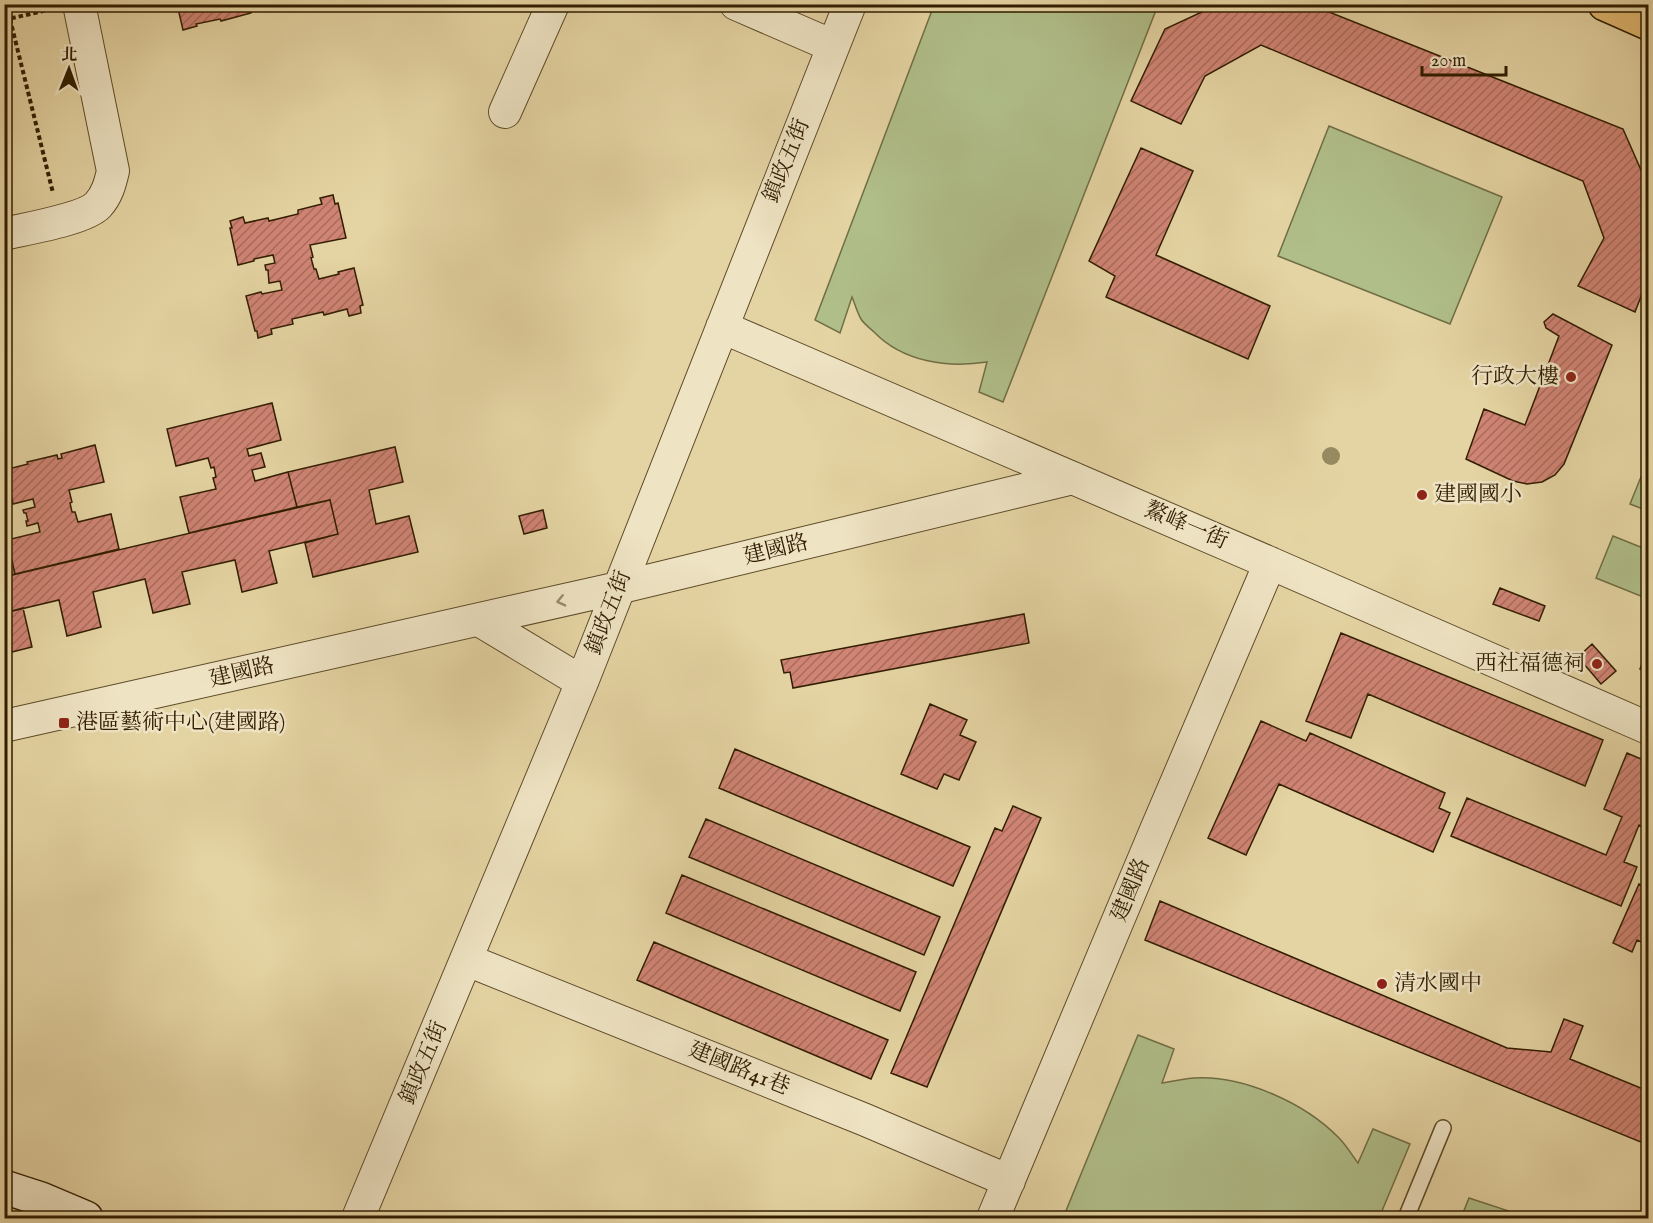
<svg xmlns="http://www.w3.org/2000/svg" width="1653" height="1223" viewBox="0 0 1653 1223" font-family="'IM FELL English','Noto Serif TC',serif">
<defs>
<pattern id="building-hatch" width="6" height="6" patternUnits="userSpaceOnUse" patternTransform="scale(1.5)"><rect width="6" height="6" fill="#d08474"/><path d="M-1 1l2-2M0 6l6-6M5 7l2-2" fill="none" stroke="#a96b5d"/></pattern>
</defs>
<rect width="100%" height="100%" fill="#e5d4a3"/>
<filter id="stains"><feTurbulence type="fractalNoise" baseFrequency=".00333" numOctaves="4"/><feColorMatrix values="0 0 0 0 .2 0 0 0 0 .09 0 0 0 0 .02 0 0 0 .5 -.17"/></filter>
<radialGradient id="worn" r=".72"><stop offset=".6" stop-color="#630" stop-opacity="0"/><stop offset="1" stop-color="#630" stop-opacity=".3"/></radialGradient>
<path fill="#b0be89" stroke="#706e44" stroke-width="1.5" d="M 934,5 L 1158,5 L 1003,402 L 979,392 L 987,362 C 947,368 903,362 874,332 C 870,328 864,324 861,319 C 857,312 855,304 852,297 L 840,333 L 815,320 Z
M 1329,126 L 1502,197 L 1450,324 L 1278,256 Z
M 1647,462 L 1648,463 L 1648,511 L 1630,504 Z
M 1613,536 L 1648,550 L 1648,599 L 1596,578 Z
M 1138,1035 L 1174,1049 L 1162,1083 C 1173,1081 1183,1079 1194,1078 C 1243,1075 1305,1103 1339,1138 C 1346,1145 1352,1155 1358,1163 L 1373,1129 L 1410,1144 L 1379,1218 L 1063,1218 Z
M 1469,1198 L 1530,1218 L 1461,1218 Z"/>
<path fill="url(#building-hatch)" stroke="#311d00" stroke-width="1.5" d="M 177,4 L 288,4 L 288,5 L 274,8 L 273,5 L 251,11 L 251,13 L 221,21 L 220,19 L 196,24 L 197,26 L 183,30 Z
M 1219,4 L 1309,4 L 1623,129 L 1648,186 L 1648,278 L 1635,312 L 1578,286 L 1604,238 L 1583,181 L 1261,45 L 1205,76 L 1181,124 L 1131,101 L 1165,29 Z
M 1141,148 L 1193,171 L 1156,255 L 1270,306 L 1248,359 L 1106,297 L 1115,276 L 1089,261 Z
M 333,195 L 335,204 L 338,203 L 346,238 L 310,245 L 313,257 L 311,258 L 314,269 L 316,269 L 319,279 L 339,274 L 338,272 L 354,268 L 363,305 L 360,306 L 361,313 L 349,316 L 347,309 L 324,315 L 323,312 L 292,319 L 293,324 L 271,329 L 272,334 L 258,338 L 257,331 L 255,331 L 246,296 L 261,292 L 262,294 L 282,290 L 280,281 L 269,283 L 268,270 L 266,270 L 265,265 L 275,263 L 273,255 L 254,259 L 254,261 L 238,265 L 230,228 L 232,228 L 230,221 L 243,217 L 245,223 L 268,218 L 269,221 L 298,214 L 298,210 L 322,204 L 320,198 Z
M 1553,314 L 1612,345 L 1564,464 L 1555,475 L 1542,482 L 1527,484 L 1513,481 L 1466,459 L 1484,409 L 1525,425 L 1559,336 L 1546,328 L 1544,322 Z
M 272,403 L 281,440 L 247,449 L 249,456 L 261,453 L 265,467 L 252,470 L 255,481 L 288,472 L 297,507 L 189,533 L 180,497 L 216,489 L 213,478 L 216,477 L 214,467 L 211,468 L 208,458 L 176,466 L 167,429 Z
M 95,445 L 104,482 L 69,490 L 72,502 L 70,503 L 72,512 L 75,512 L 78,522 L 111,514 L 119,549 L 15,574 L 7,540 L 40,532 L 38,523 L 27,526 L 26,521 L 28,521 L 26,513 L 24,513 L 23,510 L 35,507 L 33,499 L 13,504 L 12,499 L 4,501 L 4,470 L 28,464 L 27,462 L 57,455 L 58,459 L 62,458 L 61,454 Z
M 395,447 L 403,482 L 369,490 L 376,524 L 409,516 L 418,552 L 313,577 L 305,543 L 338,534 L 330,500 L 297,507 L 288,472 Z
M 330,500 L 338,534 L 269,551 L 277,583 L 242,592 L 235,560 L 182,572 L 190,604 L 153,613 L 145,579 L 93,592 L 101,627 L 67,636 L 59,600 L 4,613 L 4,577 Z
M 543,510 L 547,528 L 524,534 L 519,516 Z
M 7,540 L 15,574 L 4,577 L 4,541 Z
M 1500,588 L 1545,606 L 1539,621 L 1493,604 Z
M 23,608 L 32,647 L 4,654 L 4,613 Z
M 1024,614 L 1029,643 L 793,688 L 790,672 L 784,673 L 781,660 Z
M 1341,633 L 1603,740 L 1585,786 L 1368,694 L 1351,738 L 1306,721 Z
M 1592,644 L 1616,671 L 1601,684 L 1578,657 Z
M 1648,648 L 1648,672 L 1640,669 Z
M 930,704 L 967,720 L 960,735 L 976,742 L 959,780 L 944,774 L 937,789 L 901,774 Z
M 1261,721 L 1306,741 L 1310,733 L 1445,793 L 1439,808 L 1450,813 L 1433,852 L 1279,784 L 1246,855 L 1208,838 Z
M 735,749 L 970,847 L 953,886 L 719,788 Z
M 1627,753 L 1648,762 L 1645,776 L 1648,777 L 1648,829 L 1639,825 L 1624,862 L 1637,867 L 1621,906 L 1451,836 L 1467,798 L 1606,855 L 1622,817 L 1604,809 Z
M 1013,806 L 1041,818 L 927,1087 L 891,1073 L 995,828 L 1002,831 Z
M 706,819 L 940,917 L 924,955 L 689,857 Z
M 682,875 L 916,972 L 900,1011 L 666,913 Z
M 1639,884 L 1648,888 L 1648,945 L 1637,940 L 1632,952 L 1613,943 Z
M 1160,901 L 1507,1048 L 1551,1052 L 1564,1019 L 1583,1026 L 1570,1059 L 1648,1091 L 1648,1145 L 1145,940 Z
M 654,942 L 888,1040 L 871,1079 L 637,980 Z"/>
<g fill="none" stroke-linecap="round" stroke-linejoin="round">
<g stroke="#5e4b29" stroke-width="18">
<path id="lane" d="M 1406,1218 L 1443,1128"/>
</g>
<g stroke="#5e4b29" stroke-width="34">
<path id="street" d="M 736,4 L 833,46
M 505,112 L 553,4
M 4,234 C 25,229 85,219 98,205 C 107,195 110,184 113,171 L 79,4
M 722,327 L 1270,563 L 1648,728
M 479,620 L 582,682
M 4,726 L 618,588 L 1073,478
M 467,960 L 863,1119 L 1009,1181
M 358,1218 L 582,682 L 850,4
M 993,1218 L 1156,830 L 1270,563"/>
</g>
<g stroke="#311d00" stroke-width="36">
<path id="secondary" d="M 4,1187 L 41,1199 L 86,1218"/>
</g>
<g stroke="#311d00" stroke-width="36">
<path id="primary" d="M 1605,4 L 1648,23"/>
</g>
<path stroke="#311d00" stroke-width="4" stroke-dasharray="4.5 3" stroke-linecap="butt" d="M 10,19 L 53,193
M 4,20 L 52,9"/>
<use href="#lane" stroke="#eee3c3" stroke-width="15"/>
<use href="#street" stroke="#eee3c3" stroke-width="32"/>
<use href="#secondary" stroke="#eee3c3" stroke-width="33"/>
<use href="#primary" stroke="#e2ba72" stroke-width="33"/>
</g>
<circle fill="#978a60" cx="1331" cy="456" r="9"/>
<defs><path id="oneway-chevron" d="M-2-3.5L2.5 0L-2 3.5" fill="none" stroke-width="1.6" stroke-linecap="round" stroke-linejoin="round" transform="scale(1.5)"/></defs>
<use stroke="#998a6b" href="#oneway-chevron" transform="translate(561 601) rotate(167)"/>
<g fill="#8f2418" stroke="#eee3c3" stroke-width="2">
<circle cx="1571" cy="377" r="6"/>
<circle cx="1422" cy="495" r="6"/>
<circle cx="1597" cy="664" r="6"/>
<rect x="58" y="717" width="12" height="12" rx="3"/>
<circle cx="1382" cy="984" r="6"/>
</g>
<g text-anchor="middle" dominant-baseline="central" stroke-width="5" stroke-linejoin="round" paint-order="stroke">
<g font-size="22" fill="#311d00" stroke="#eee3c3">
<text transform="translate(787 161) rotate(-68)">鎮政五街</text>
<text transform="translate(1186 526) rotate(23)">鰲峰一街</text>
<text transform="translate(776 550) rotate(-14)">建國路</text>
<text transform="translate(609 613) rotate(-69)">鎮政五街</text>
<text transform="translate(242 673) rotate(-13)">建國路</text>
<text transform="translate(1131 890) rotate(-67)">建國路</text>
<text transform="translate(424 1063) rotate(-67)">鎮政五街</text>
<text transform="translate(739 1069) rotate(22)">建國路41巷</text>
</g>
<g font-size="22" fill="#311d00" stroke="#eee3c3" text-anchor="start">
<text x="1559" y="377" text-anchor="end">行政大樓</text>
<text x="1434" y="495">建國國小</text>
<text x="1585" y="664" text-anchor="end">西社福德祠</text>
<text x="76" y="723">港區藝術中心(建國路)</text>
<text x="1394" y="984">清水國中</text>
</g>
</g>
<rect width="1653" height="1223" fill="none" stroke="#e5d4a3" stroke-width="24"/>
<rect x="6" y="6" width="1641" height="1211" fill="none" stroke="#311d00" stroke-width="3"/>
<rect x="12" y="12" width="1629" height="1199" fill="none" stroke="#311d00" stroke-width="1.5"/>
<g transform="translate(69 69) rotate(1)" stroke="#eee3c3" stroke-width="4.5" paint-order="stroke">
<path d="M0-4.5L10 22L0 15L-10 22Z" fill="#311d00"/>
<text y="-9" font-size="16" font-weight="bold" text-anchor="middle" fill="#311d00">北</text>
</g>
<path d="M1422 66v9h84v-9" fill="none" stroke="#311d00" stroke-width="3"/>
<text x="1431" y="66" font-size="18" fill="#311d00" stroke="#eee3c3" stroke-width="4.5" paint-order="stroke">20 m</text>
<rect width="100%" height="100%" filter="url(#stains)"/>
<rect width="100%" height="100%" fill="url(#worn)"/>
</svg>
